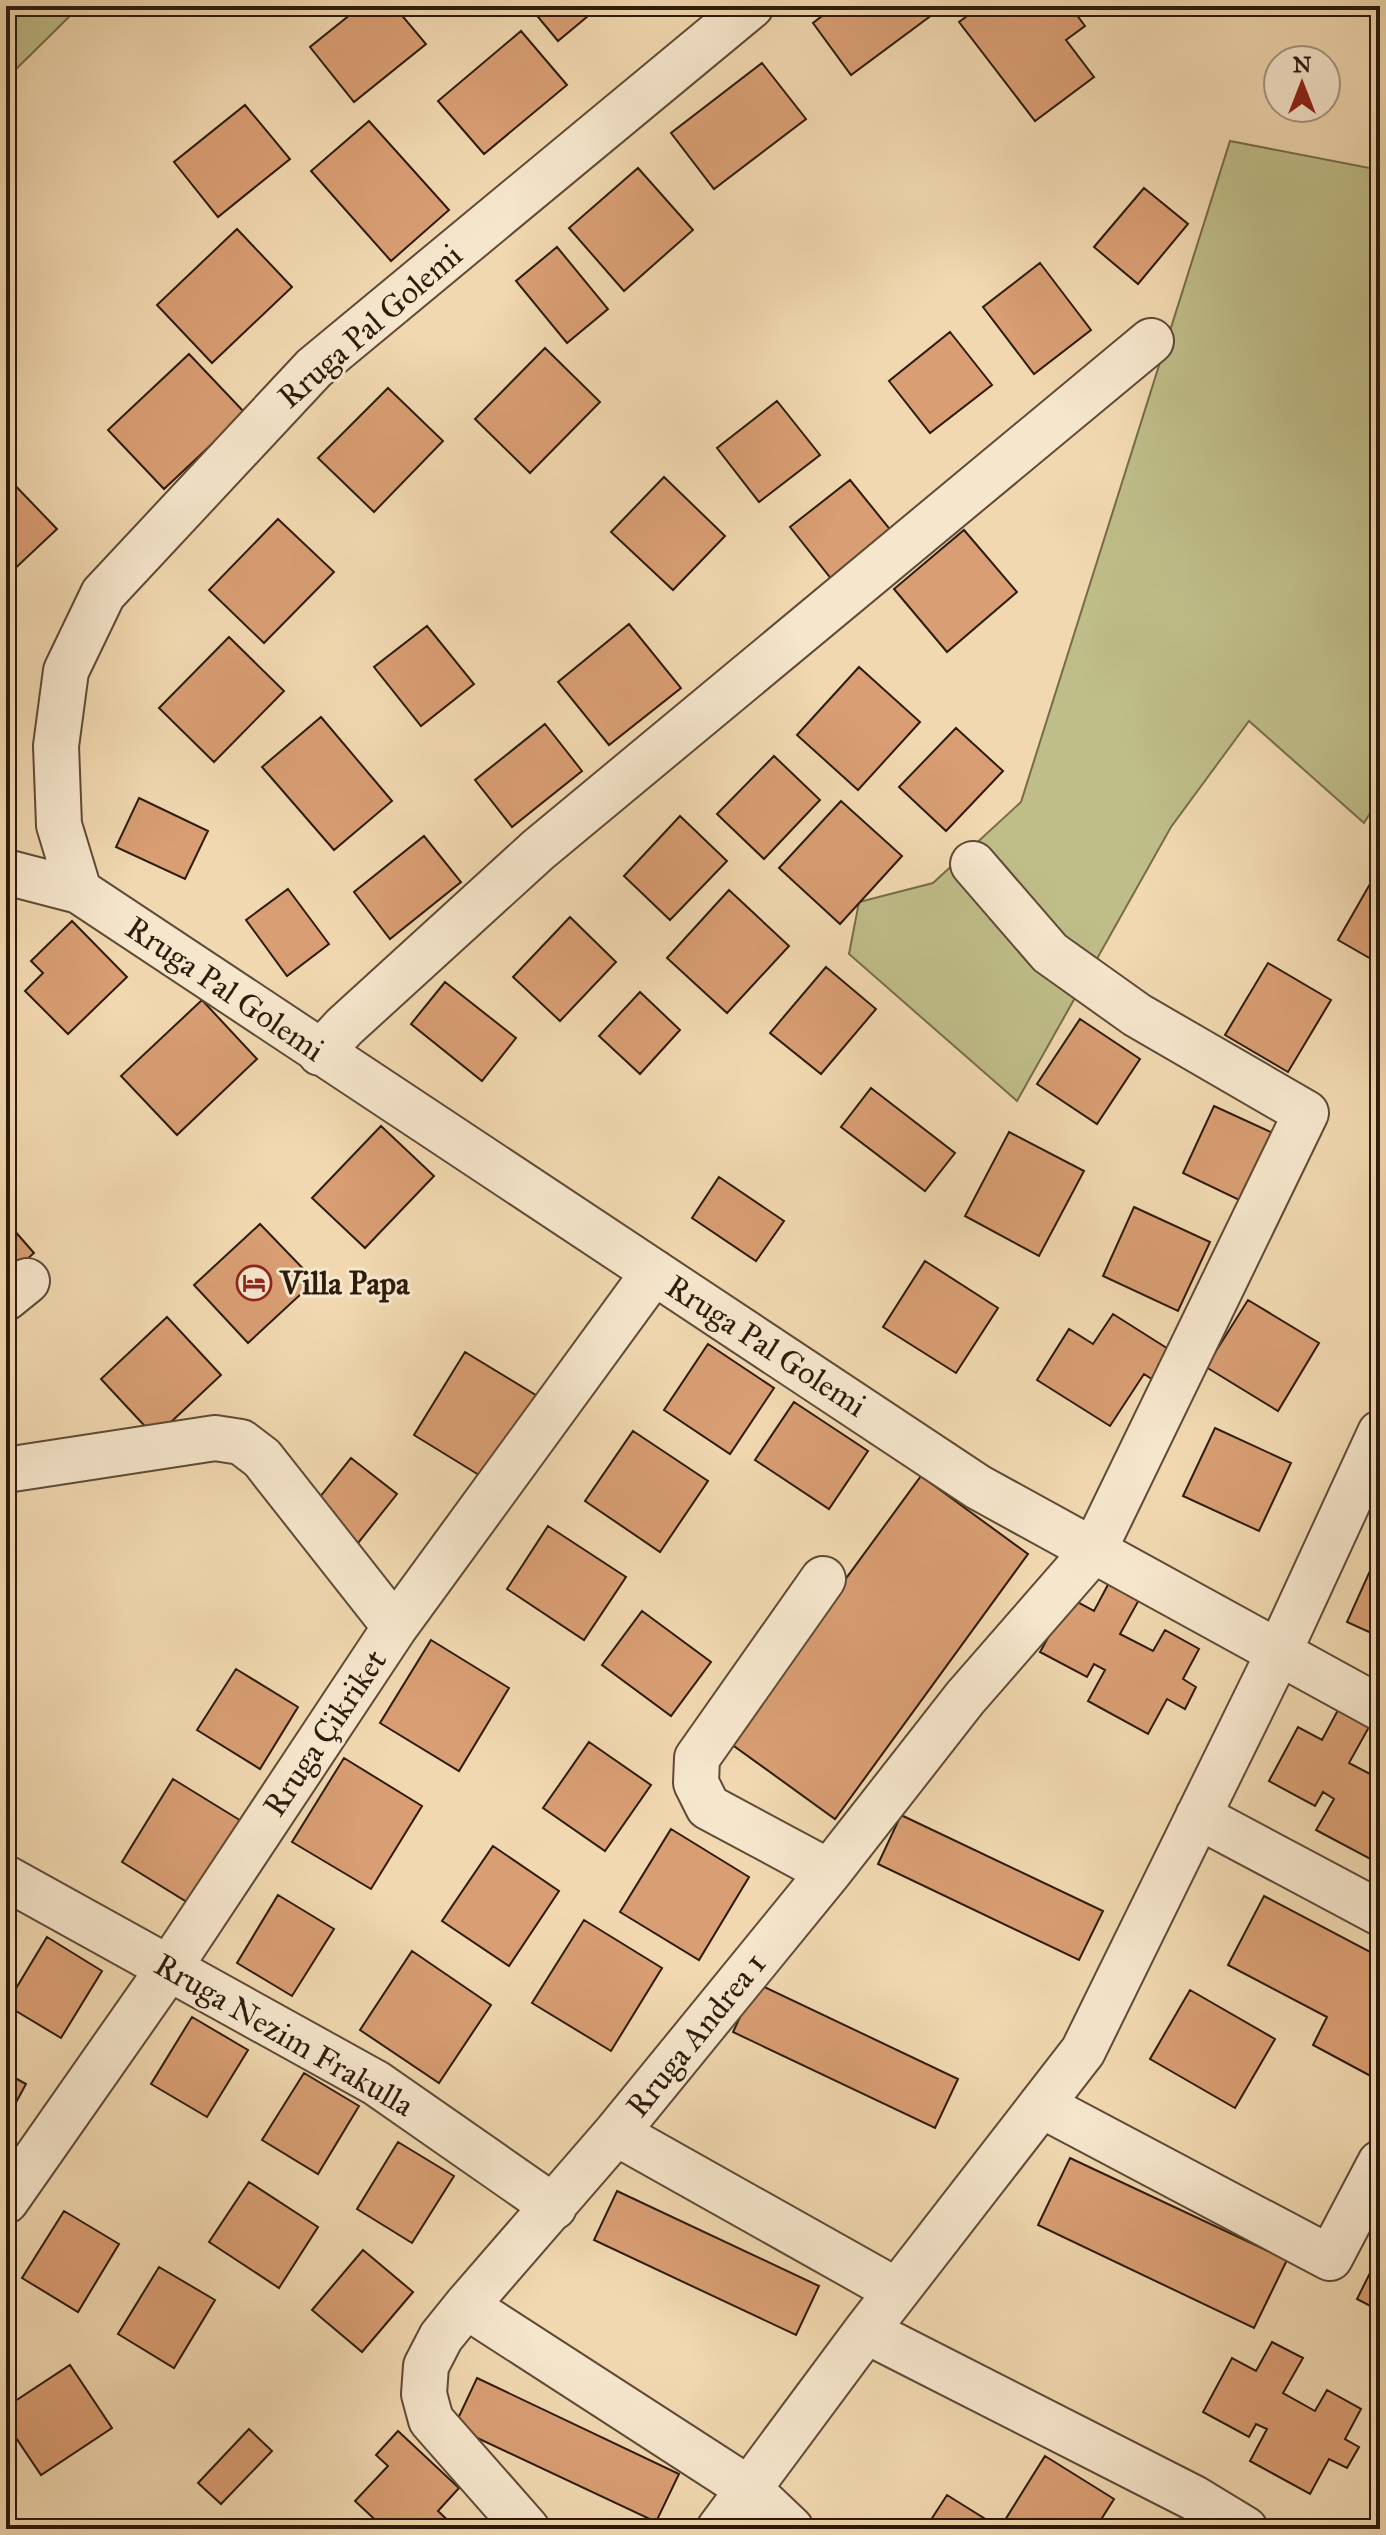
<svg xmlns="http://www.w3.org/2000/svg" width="1386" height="2535" viewBox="0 0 1386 2535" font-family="'IM FELL Great Primer',serif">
<rect width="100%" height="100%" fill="#f1d8b0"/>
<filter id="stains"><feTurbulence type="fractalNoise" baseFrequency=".0025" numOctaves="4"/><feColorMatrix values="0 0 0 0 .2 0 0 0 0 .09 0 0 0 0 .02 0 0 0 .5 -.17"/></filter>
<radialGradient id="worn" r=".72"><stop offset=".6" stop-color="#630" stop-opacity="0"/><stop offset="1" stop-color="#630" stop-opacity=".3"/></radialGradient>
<path fill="#bfbd88" stroke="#766c4a" stroke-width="2" d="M 6,6 L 80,6 L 6,79 Z
M 1230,141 L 1380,170 L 1380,797 L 1364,823 L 1249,721 L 1171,827 L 1017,1101 L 849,954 L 859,902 L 933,883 L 1021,802 Z"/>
<path fill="#d99e73" stroke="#2d1b0c" stroke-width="2" d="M 361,6 L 394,6 L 426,44 L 354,102 L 310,47 Z
M 529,6 L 600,6 L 558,41 Z
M 835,6 L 944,6 L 851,75 L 813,23 Z
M 981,6 L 1070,6 L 1085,26 L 1066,40 L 1094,77 L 1035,121 L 959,22 Z
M 521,31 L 567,85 L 484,154 L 438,101 Z
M 762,63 L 806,119 L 714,189 L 671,133 Z
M 245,105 L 290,159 L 218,217 L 174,162 Z
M 369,121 L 449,210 L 391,261 L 311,171 Z
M 638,168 L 693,230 L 624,291 L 569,228 Z
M 1144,188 L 1188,224 L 1138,284 L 1094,247 Z
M 237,229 L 292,287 L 212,363 L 157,305 Z
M 557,247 L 608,309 L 567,343 L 516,281 Z
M 1040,263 L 1091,330 L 1034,374 L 983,307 Z
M 950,332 L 992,385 L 930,433 L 889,381 Z
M 545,348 L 600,402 L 530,473 L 475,419 Z
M 189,354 L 245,413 L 164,489 L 108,430 Z
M 388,388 L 443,441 L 374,512 L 318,458 Z
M 777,401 L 820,455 L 759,502 L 717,448 Z
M 6,476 L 57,529 L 6,577 Z
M 664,477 L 725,536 L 673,590 L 611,532 Z
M 850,480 L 893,533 L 833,581 L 790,527 Z
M 278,519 L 334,572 L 264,643 L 209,590 Z
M 964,530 L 1017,592 L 947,652 L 894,589 Z
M 629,624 L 681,688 L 609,745 L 558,682 Z
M 427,626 L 474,684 L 421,726 L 374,667 Z
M 229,637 L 284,691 L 214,762 L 159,708 Z
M 859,667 L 920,722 L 858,790 L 797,735 Z
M 321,717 L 392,801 L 334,850 L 262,767 Z
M 545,724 L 582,771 L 512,827 L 475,780 Z
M 956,728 L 1003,771 L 946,831 L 899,787 Z
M 774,756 L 820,800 L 764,859 L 717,814 Z
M 139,798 L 208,831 L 185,879 L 116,847 Z
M 841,801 L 902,856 L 840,924 L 779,868 Z
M 680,816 L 727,861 L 670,920 L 624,876 Z
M 424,836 L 461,882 L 390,939 L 354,892 Z
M 1378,870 L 1380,871 L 1380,964 L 1338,940 Z
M 288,889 L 329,944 L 287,976 L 246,920 Z
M 729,890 L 789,946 L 727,1013 L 667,958 Z
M 570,917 L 616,962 L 560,1021 L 513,977 Z
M 72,921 L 127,977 L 68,1034 L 25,991 L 43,973 L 31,961 Z
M 1268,963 L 1331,1000 L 1288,1072 L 1225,1035 Z
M 826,967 L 876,1009 L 821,1074 L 770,1033 Z
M 445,982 L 516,1038 L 482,1081 L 411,1024 Z
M 640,992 L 680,1030 L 640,1074 L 599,1036 Z
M 202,1000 L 257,1059 L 177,1135 L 121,1076 Z
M 1080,1019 L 1140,1059 L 1097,1124 L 1037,1084 Z
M 871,1088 L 955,1153 L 925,1191 L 841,1127 Z
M 1214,1106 L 1290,1141 L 1258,1209 L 1183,1173 Z
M 381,1126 L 434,1176 L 365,1248 L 312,1198 Z
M 1009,1132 L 1084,1171 L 1039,1256 L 965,1216 Z
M 719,1177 L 784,1221 L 756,1261 L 692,1218 Z
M 1134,1207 L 1210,1242 L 1178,1311 L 1103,1276 Z
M 6,1221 L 34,1253 L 6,1278 Z
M 260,1224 L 315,1281 L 248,1343 L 194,1285 Z
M 925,1261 L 998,1308 L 956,1373 L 883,1327 Z
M 1248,1300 L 1319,1343 L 1278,1411 L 1206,1367 Z
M 1113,1314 L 1173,1352 L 1155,1381 L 1144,1374 L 1110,1426 L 1037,1380 L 1069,1329 L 1093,1344 Z
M 167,1317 L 221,1375 L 155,1437 L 101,1379 Z
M 708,1344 L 774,1388 L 730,1454 L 664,1410 Z
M 465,1352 L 544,1400 L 492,1483 L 414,1435 Z
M 794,1402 L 868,1451 L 829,1509 L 755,1460 Z
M 1215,1428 L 1291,1463 L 1259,1531 L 1183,1496 Z
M 633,1431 L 708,1481 L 660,1552 L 585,1501 Z
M 351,1458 L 397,1494 L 358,1543 L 312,1507 Z
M 921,1476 L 1028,1554 L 835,1819 L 727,1741 Z
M 548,1526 L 626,1577 L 584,1640 L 507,1589 Z
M 1378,1553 L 1380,1554 L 1380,1637 L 1347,1622 Z
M 1110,1581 L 1140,1598 L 1120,1634 L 1153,1651 L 1165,1630 L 1199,1649 L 1183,1679 L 1196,1687 L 1185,1709 L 1167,1699 L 1148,1734 L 1088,1701 L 1105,1670 L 1094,1664 L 1087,1677 L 1040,1652 L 1070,1598 L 1094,1611 Z
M 642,1611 L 711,1662 L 671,1716 L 602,1665 Z
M 431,1640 L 509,1688 L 459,1771 L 380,1723 Z
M 236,1669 L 298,1707 L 260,1769 L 197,1730 Z
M 1338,1710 L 1369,1727 L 1349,1763 L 1380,1779 L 1380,1855 L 1376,1862 L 1316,1830 L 1334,1799 L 1323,1792 L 1315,1806 L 1269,1781 L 1298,1727 L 1322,1740 Z
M 589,1742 L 651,1785 L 605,1851 L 543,1808 Z
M 344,1758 L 422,1806 L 371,1889 L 292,1842 Z
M 173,1779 L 251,1827 L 200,1910 L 122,1862 Z
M 901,1815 L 1103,1911 L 1079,1960 L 878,1864 Z
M 671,1829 L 749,1877 L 699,1960 L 620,1912 Z
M 493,1846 L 559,1891 L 509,1966 L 442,1921 Z
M 278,1895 L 334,1929 L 292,1996 L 237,1963 Z
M 1264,1896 L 1380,1957 L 1380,2081 L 1313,2045 L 1327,2017 L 1228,1965 Z
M 584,1920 L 662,1968 L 611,2051 L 532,2003 Z
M 47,1937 L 102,1971 L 61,2038 L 6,2005 Z
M 412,1951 L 491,2005 L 439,2083 L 360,2030 Z
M 756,1983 L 958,2079 L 935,2128 L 733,2032 Z
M 1190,1990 L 1275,2039 L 1235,2108 L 1150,2059 Z
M 192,2017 L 248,2050 L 207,2117 L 151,2084 Z
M 6,2073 L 26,2084 L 6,2121 Z
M 304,2073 L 359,2106 L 318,2174 L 262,2140 Z
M 398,2142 L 454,2176 L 412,2243 L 357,2209 Z
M 1070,2158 L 1287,2260 L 1254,2328 L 1038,2225 Z
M 249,2182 L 318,2227 L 279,2288 L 209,2242 Z
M 617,2191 L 819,2286 L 796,2335 L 594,2240 Z
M 64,2211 L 119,2244 L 78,2312 L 22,2278 Z
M 363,2250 L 413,2292 L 362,2352 L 312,2310 Z
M 1380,2253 L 1380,2311 L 1357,2299 Z
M 159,2267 L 215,2300 L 174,2368 L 118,2334 Z
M 1272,2342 L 1303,2358 L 1283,2393 L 1315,2411 L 1327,2390 L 1361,2409 L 1345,2439 L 1359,2447 L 1347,2468 L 1329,2459 L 1310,2494 L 1250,2461 L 1267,2429 L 1256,2424 L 1249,2437 L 1203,2412 L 1232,2358 L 1256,2371 Z
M 70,2365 L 112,2428 L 41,2475 L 6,2423 L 6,2407 Z
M 477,2378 L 679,2474 L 656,2522 L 454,2427 Z
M 249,2429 L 272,2451 L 221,2504 L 198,2483 Z
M 398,2431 L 459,2488 L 438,2511 L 457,2529 L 385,2529 L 355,2501 L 388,2466 L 376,2455 Z
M 1045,2456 L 1114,2499 L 1095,2529 L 925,2529 L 947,2495 L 1000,2528 Z"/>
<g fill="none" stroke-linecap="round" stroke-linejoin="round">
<g stroke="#5e4a35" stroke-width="48">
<path id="minor" d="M 751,6 L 314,368 L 103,594 L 66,671 L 56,746 L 59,825 L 79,891 L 978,1487 L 1380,1708
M 6,872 L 79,891
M 320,1053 L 344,1027 L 538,850 L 1151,341
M 6,1298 L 27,1281
M 6,1470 L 215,1438 L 241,1442 L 262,1458 L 395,1627
M 823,1579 L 697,1758 L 696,1783 L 708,1807 L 829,1872
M 1198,1816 L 1380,1913
M 6,1878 L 376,2083 L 554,2207
M 1041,2105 L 1330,2258 L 1380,2163
M 616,2133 L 897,2291
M 6,2201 L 169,1968 L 395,1627 L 654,1272
M 466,2306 L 749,2489 L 791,2529
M 866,2331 L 1194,2498 L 1245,2529
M 527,2529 L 431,2420 L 424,2394 L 426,2366 L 441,2337 L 466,2306 L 616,2133 L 829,1872 L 965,1698 L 1094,1550 L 1306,1113 L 1137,1015 L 1050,953 L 973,864
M 719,2529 L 866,2331 L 1083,2051 L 1279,1652 L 1380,1433"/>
</g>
<use href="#minor" stroke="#f6e6cc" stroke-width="44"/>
</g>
<defs>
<g id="hotel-ring" transform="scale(1.8)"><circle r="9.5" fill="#f6e6cc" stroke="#8f2418" stroke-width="1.5"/><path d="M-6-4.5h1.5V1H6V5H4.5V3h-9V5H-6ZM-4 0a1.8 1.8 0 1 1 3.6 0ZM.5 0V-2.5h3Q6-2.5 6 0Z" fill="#8f2418"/></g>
</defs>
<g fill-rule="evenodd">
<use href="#hotel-ring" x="254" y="1283"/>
</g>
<g text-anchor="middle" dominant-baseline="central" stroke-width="6" stroke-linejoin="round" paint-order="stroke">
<g font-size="32" fill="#2d1b0c" stroke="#f6e6cc">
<text transform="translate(370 326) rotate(-41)">Rruga Pal Golemi</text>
<text transform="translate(225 989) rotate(34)">Rruga Pal Golemi</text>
<text transform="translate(766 1346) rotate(33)">Rruga Pal Golemi</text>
<text transform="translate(325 1733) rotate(-56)">Rruga Çikriket</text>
<text transform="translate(284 2035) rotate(30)">Rruga Nezim Frakulla</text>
<text transform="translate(696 2035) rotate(-51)">Rruga Andrea 1</text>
</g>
<g font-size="32" font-weight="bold" fill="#2d1b0c" stroke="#f6e6cc" text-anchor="start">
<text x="280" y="1283">Villa Papa</text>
</g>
</g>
<rect width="1386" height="2535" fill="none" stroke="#f1d8b0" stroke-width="32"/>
<rect x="8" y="8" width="1370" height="2519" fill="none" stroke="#2d1b0c" stroke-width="4"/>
<rect x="16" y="16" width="1354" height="2503" fill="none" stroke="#2d1b0c" stroke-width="2"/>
<g transform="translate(1302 84)"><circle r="38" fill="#f6e6cc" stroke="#a6957f" stroke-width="2"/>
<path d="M0-6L14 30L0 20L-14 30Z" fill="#8f2418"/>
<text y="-12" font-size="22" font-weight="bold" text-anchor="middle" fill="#2d1b0c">N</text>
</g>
<rect width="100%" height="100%" filter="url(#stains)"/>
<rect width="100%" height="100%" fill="url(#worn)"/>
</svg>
